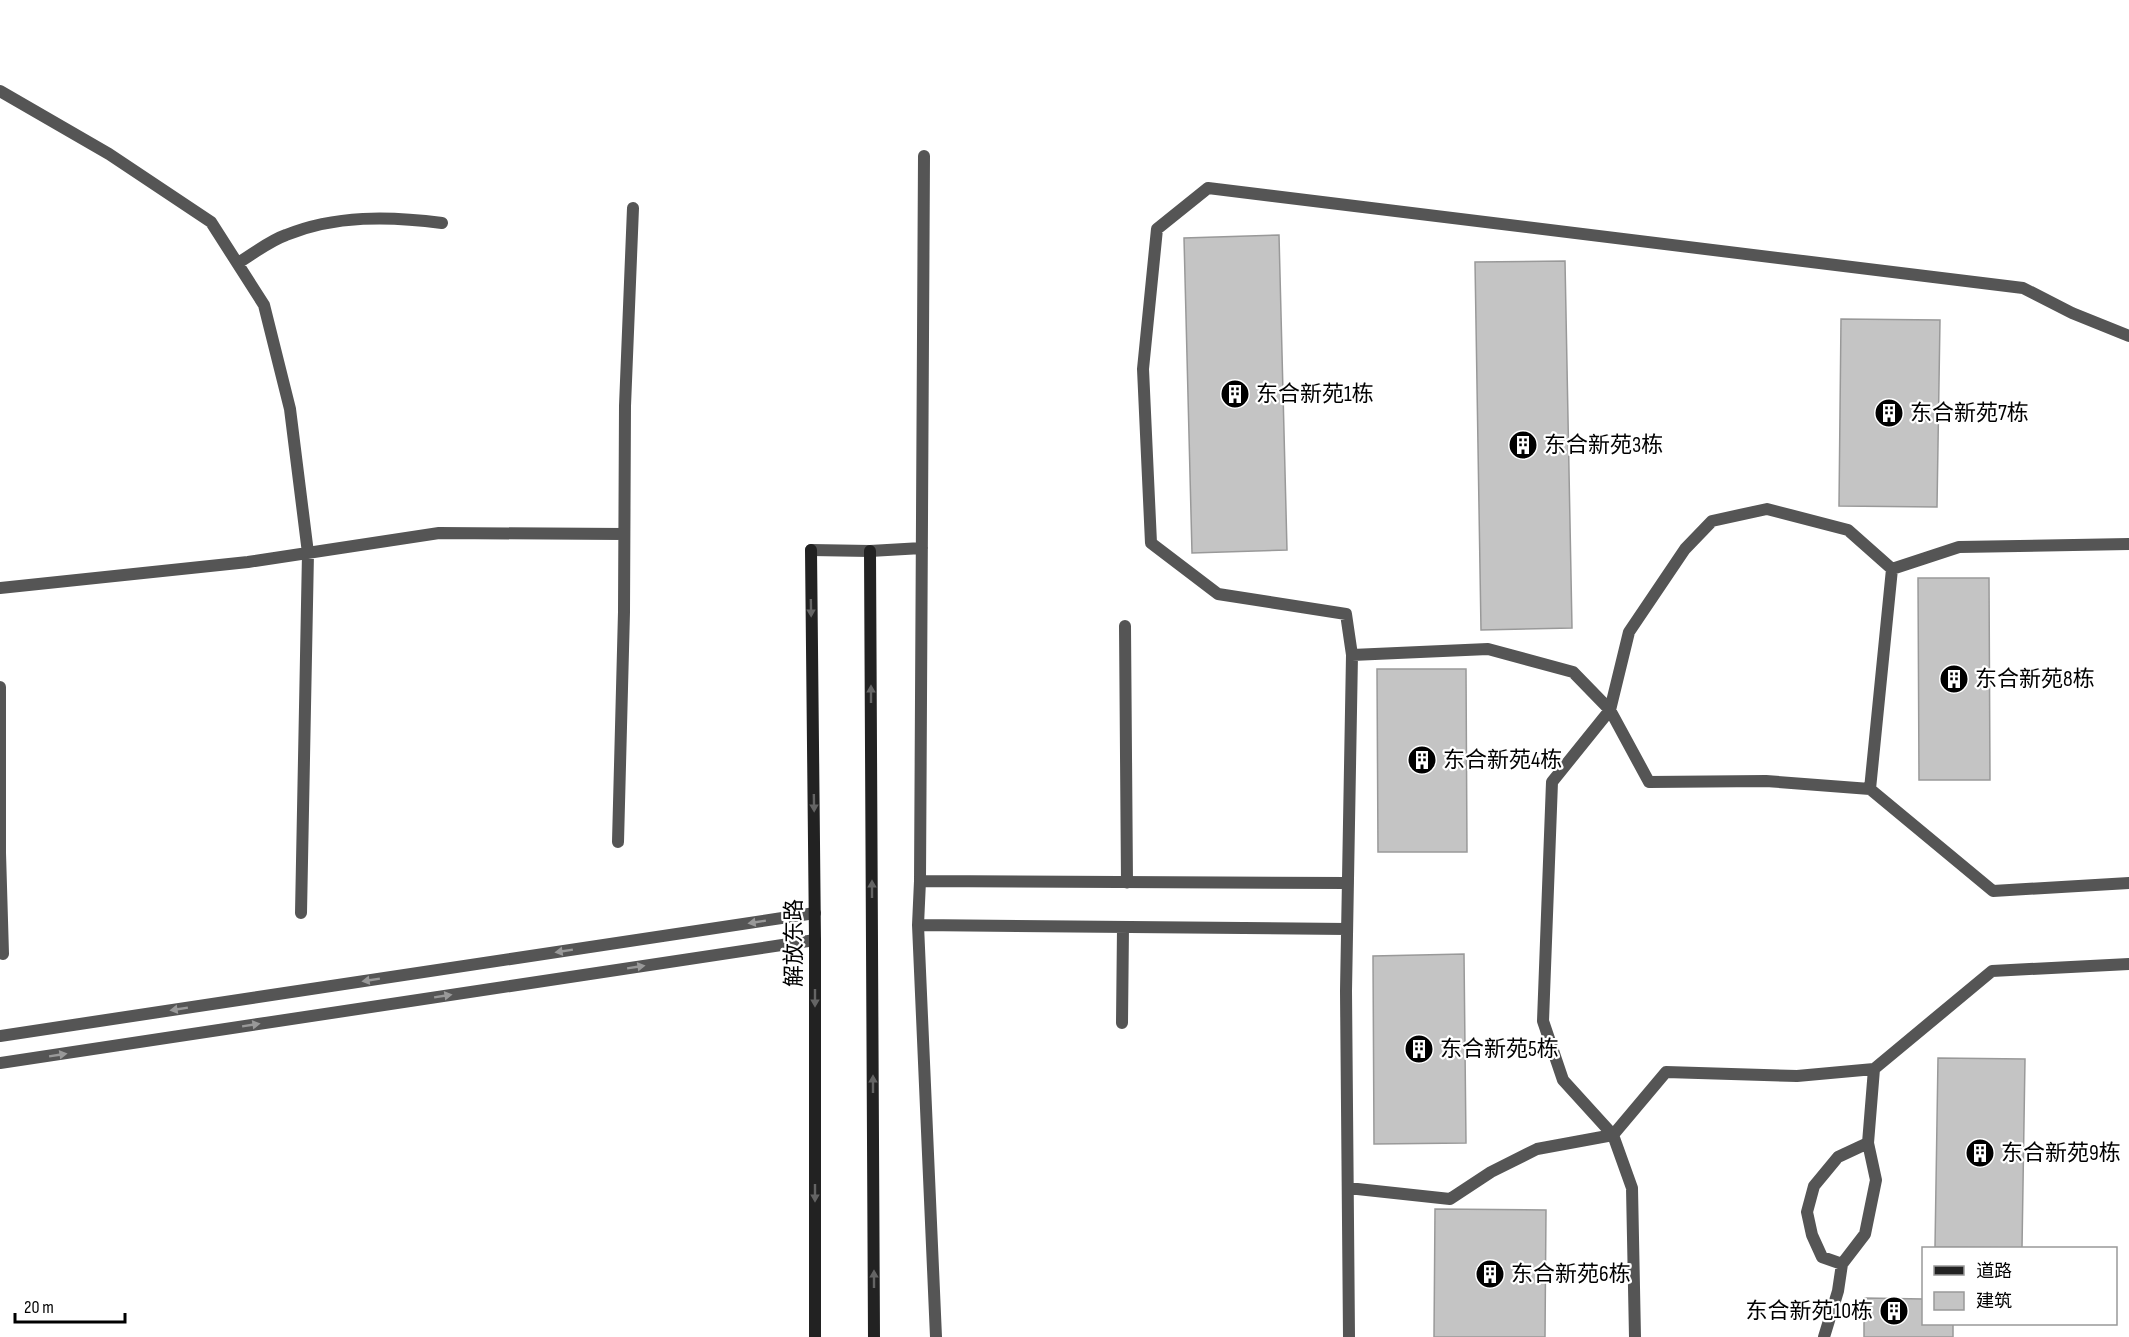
<svg xmlns="http://www.w3.org/2000/svg" width="2129" height="1337" viewBox="0 0 2129 1337" font-family="'Sofia Sans Condensed','Noto Sans SC',sans-serif">
<rect width="100%" height="100%" fill="#fff"/>
<path fill="#c4c4c4" stroke="#999" stroke-width="1.5" d="M 1279,235 L 1287,550 L 1192,553 L 1184,238 Z
M 1565,261 L 1572,628 L 1481,630 L 1475,262 Z
M 1841,319 L 1940,320 L 1937,507 L 1839,506 Z
M 1918,578 L 1989,578 L 1990,780 L 1919,780 Z
M 1377,669 L 1466,669 L 1467,852 L 1378,852 Z
M 1464,954 L 1466,1143 L 1374,1144 L 1373,956 Z
M 1938,1058 L 2025,1059 L 2022,1248 L 1935,1247 Z
M 1435,1209 L 1546,1210 L 1545,1337 L 1434,1337 Z
M 1864,1298 L 1924,1299 L 1924,1324 L 1953,1324 L 1953,1337 L 1864,1337 Z"/>
<g fill="none" stroke-linecap="round" stroke-linejoin="round">
<path stroke="#555" stroke-width="12" d="M 0,91 L 109,154 L 211,222 L 264,305 L 290,409 L 308,553 L 301,913
M 924,156 L 920,881 L 918,925 L 936,1337
M 238,263 C 253,254 269,241 286,235 C 335,215 390,216 442,223
M 2129,544 L 1959,547 L 1892,569 L 1870,789 L 1993,891 L 2129,883
M 811,550 L 870,551 L 922,548
M 0,588 L 248,562 L 439,533 L 624,534
M 1125,626 L 1127,883
M 1352,655 L 1488,649 L 1573,672 L 1610,710 L 1649,782 L 1766,781 L 1870,789
M 0,687 L 0,853 L 3,954
M 618,842 L 624,612 L 625,406 L 633,208
M 920,881 L 1348,883
M 918,925 L 1347,929
M 1122,1023 L 1123,927
M 0,1036 L 815,913
M 0,1063 L 815,940
M 1613,1135 L 1563,1080 L 1543,1021 L 1552,782 L 1610,710 L 1629,632 L 1685,549 L 1712,521 L 1767,509 L 1848,530 L 1892,569
M 1348,1188 L 1450,1199 L 1491,1172 L 1537,1149 L 1613,1135
M 1842,1264 L 1822,1257 L 1812,1235 L 1807,1212 L 1814,1186 L 1838,1157 L 1868,1143
M 1349,1337 L 1346,991 L 1352,655 L 1346,614 L 1218,594 L 1151,543 L 1143,369 L 1157,229 L 1208,188 L 2023,288 L 2072,313 L 2129,336
M 1635,1337 L 1632,1188 L 1613,1135 L 1666,1072 L 1797,1076 L 1874,1069 L 1992,971 L 2129,964
M 1824,1337 L 1838,1291 L 1842,1264 L 1865,1234 L 1876,1180 L 1868,1143 L 1874,1069"/>
<path stroke="#222" stroke-width="12" d="M 811,550 L 815,940 L 815,1337
M 870,551 L 874,1337"/>
</g>
<defs><path id="oneway-solid" d="M-6-.8H1V-3.2L6.5 0L1 3.2V.8H-6Z" transform="scale(1.5)"/></defs>
<g fill="#646464">
<use href="#oneway-solid" transform="translate(811 608) rotate(89)"/>
<use href="#oneway-solid" transform="translate(871 694) rotate(-90)"/>
<use href="#oneway-solid" transform="translate(814 803) rotate(89)"/>
<use href="#oneway-solid" transform="translate(872 889) rotate(-90)"/>
<use href="#oneway-solid" transform="translate(815 998) rotate(90)"/>
<use href="#oneway-solid" transform="translate(873 1084) rotate(-90)"/>
<use href="#oneway-solid" transform="translate(815 1193) rotate(90)"/>
<use href="#oneway-solid" transform="translate(874 1279) rotate(-90)"/>
</g>
<g fill="#999">
<use href="#oneway-solid" transform="translate(757 922) rotate(171)"/>
<use href="#oneway-solid" transform="translate(564 951) rotate(171)"/>
<use href="#oneway-solid" transform="translate(636 967) rotate(-9)"/>
<use href="#oneway-solid" transform="translate(371 980) rotate(171)"/>
<use href="#oneway-solid" transform="translate(443 996) rotate(-9)"/>
<use href="#oneway-solid" transform="translate(179 1009) rotate(171)"/>
<use href="#oneway-solid" transform="translate(251 1025) rotate(-9)"/>
<use href="#oneway-solid" transform="translate(58 1055) rotate(-9)"/>
</g>
<defs>
<g id="building-disc" transform="scale(1.5)"><circle r="9.5" fill="#000" stroke="#fff"/><path d="M-4-6H4V6H1V3H-1V6H-4ZM-2.5-4.3h1.7v1.8h-1.7ZM.8-4.3h1.7v1.8H.8ZM-2.5-1h1.7V.8h-1.7ZM.8-1h1.7V.8H.8Z" fill="#fff"/></g>
</defs>
<g fill-rule="evenodd">
<use href="#building-disc" x="1235" y="394"/>
<use href="#building-disc" x="1889" y="413"/>
<use href="#building-disc" x="1523" y="445"/>
<use href="#building-disc" x="1954" y="679"/>
<use href="#building-disc" x="1422" y="760"/>
<use href="#building-disc" x="1419" y="1049"/>
<use href="#building-disc" x="1980" y="1153"/>
<use href="#building-disc" x="1490" y="1274"/>
<use href="#building-disc" x="1894" y="1311"/>
</g>
<g text-anchor="middle" dominant-baseline="central" stroke-width="4.5" stroke-linejoin="round" paint-order="stroke">
<g font-size="22" fill="#000" stroke="#fff" text-anchor="start">
<text x="1256" y="394">东合新苑1栋</text>
<text x="1910" y="413">东合新苑7栋</text>
<text x="1544" y="445">东合新苑3栋</text>
<text x="1975" y="679">东合新苑8栋</text>
<text x="1443" y="760">东合新苑4栋</text>
<text x="1440" y="1049">东合新苑5栋</text>
<text x="2001" y="1153">东合新苑9栋</text>
<text x="1511" y="1274">东合新苑6栋</text>
<text x="1873" y="1311" text-anchor="end">东合新苑10栋</text>
</g>
<g font-size="22" fill="#000" stroke="#fff">
<text transform="translate(794 943) rotate(-90)">解放东路</text>
</g>
</g>
<rect x="1922" y="1247" width="195" height="78" fill="#ffffff" stroke="#999999" stroke-width="1.5"/>
<rect x="1934" y="1266" width="30" height="9" fill="#222222" stroke="#999999" stroke-width="1.5"/>
<text x="1976" y="1277" font-size="18" fill="#000000">道路</text>
<rect x="1934" y="1292" width="30" height="18" fill="#c4c4c4" stroke="#999999" stroke-width="1.5"/>
<text x="1976" y="1307" font-size="18" fill="#000000">建筑</text>
<path d="M15 1313v9h110v-9" fill="none" stroke="#000000" stroke-width="3"/>
<text x="24" y="1313" font-size="18" fill="#000000" stroke="#ffffff" stroke-width="4.5" paint-order="stroke">20 m</text>
</svg>
